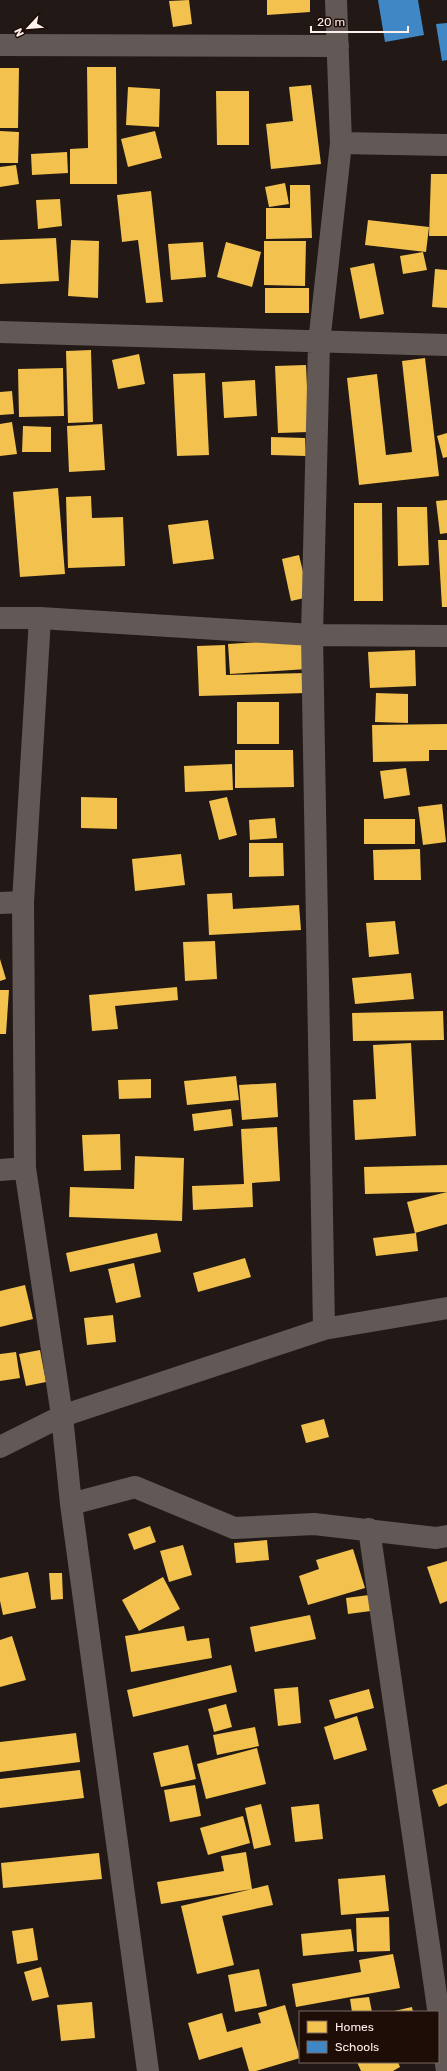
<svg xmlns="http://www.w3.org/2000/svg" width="447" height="2071" viewBox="0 0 447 2071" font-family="Rubik,sans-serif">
<rect width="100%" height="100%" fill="#221916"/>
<path fill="#f2c14e" d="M 189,0 L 192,24 L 173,27 L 169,1 Z
M 267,0 L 310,0 L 310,12 L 267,15 Z
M 87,67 L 116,67 L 117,184 L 70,184 L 70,149 L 88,148 Z
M 0,68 L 19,68 L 18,128 L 0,128 Z
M 311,85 L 321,164 L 271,169 L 266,124 L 293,121 L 289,87 Z
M 128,87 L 160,89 L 159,127 L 126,125 Z
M 216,91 L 249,91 L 249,145 L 217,145 Z
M 0,131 L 19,132 L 18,163 L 0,163 Z
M 155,131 L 162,158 L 128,167 L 121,139 Z
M 67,152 L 68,173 L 32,175 L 31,154 Z
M 16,165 L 19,184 L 0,187 L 0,167 Z
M 431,174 L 447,174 L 447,236 L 429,236 Z
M 285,183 L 289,204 L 269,207 L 265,187 Z
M 290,185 L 310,185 L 312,238 L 266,239 L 266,208 L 290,208 Z
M 151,191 L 163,302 L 146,303 L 138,240 L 122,242 L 117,195 Z
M 60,199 L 62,226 L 38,229 L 36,200 Z
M 368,220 L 429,227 L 426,252 L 365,245 Z
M 56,238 L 59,281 L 0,284 L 0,240 Z
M 71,240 L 99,241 L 98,298 L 68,296 Z
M 264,241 L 306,241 L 305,286 L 264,285 Z
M 203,242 L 206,277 L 171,280 L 168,244 Z
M 226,242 L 261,252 L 252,287 L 217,277 Z
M 423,252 L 427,270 L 403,274 L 400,256 Z
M 374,263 L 384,314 L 360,319 L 350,268 Z
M 435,269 L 447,270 L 447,308 L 432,307 Z
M 265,288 L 309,288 L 309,313 L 265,313 Z
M 91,350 L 93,422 L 68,423 L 66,351 Z
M 139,354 L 145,384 L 118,389 L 112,360 Z
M 425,358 L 439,476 L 359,485 L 347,378 L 377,374 L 386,455 L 412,452 L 402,361 Z
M 306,365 L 309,432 L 278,433 L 275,366 Z
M 63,368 L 64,416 L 19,417 L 18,369 Z
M 205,373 L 209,455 L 177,456 L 173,374 Z
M 255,380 L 257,416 L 224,418 L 222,382 Z
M 12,391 L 14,414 L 0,415 L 0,392 Z
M 12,422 L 17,454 L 0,456 L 0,424 Z
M 102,424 L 105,470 L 69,472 L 67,426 Z
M 23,426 L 51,427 L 51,452 L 22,452 Z
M 447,433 L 447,457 L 443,458 L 437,436 Z
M 271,437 L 305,438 L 306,456 L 271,455 Z
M 58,488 L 65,574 L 20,577 L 13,492 Z
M 91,496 L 92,518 L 123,517 L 125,566 L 68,568 L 66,497 Z
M 447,500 L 447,533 L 440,534 L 436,501 Z
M 354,503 L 382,503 L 383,601 L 354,601 Z
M 397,507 L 427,507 L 429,565 L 398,566 Z
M 208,520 L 214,559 L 173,564 L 168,525 Z
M 438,540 L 447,540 L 447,607 L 442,607 Z
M 299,555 L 309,597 L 291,601 L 282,559 Z
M 305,639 L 307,669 L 230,674 L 228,644 Z
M 225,645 L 226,675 L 306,673 L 307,693 L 199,696 L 197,646 Z
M 415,650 L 416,686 L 370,688 L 368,652 Z
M 376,693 L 408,694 L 408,723 L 375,722 Z
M 237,702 L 279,702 L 279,744 L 237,744 Z
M 447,724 L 447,750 L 429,750 L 429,761 L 373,762 L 372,725 Z
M 235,750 L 293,750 L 294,787 L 235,788 Z
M 232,764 L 233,790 L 185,792 L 184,766 Z
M 406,768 L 410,795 L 384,799 L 380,771 Z
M 81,797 L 117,798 L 117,829 L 81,828 Z
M 227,797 L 237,835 L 219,840 L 209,801 Z
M 442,804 L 446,842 L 423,845 L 418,807 Z
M 275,818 L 277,838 L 250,840 L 249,820 Z
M 364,819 L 415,819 L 415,844 L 364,844 Z
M 249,843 L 283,843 L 284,876 L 249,877 Z
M 420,849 L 421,880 L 374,880 L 373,850 Z
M 181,854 L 185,885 L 135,891 L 132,859 Z
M 232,893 L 233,909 L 299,905 L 301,930 L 209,935 L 207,894 Z
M 395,921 L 399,954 L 369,957 L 366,923 Z
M 215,941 L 217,979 L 185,981 L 183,942 Z
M 0,959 L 6,979 L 0,981 Z
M 411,973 L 414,999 L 355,1004 L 352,978 Z
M 177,987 L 178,1000 L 115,1006 L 118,1029 L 92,1031 L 89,995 Z
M 0,990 L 9,990 L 6,1034 L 0,1034 Z
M 443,1011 L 444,1040 L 353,1041 L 352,1013 Z
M 411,1043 L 416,1136 L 355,1140 L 353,1100 L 376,1099 L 373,1045 Z
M 236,1076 L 239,1100 L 187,1105 L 184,1081 Z
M 151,1079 L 151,1098 L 119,1099 L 118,1080 Z
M 276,1083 L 278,1117 L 242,1120 L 239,1085 Z
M 231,1109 L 233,1126 L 194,1131 L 192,1114 Z
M 277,1127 L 280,1181 L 252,1183 L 253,1207 L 193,1210 L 192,1186 L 244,1184 L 241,1129 Z
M 120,1134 L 121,1170 L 84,1171 L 82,1135 Z
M 135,1156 L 184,1158 L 182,1221 L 69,1217 L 70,1187 L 134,1189 Z
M 447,1165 L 447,1192 L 365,1194 L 364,1167 Z
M 447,1192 L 447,1224 L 415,1233 L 407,1202 Z
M 157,1233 L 161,1252 L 70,1272 L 66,1253 Z
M 416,1233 L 418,1251 L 376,1256 L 373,1238 Z
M 245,1258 L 251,1277 L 198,1292 L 193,1273 Z
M 134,1263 L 141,1297 L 116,1303 L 108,1269 Z
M 25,1285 L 33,1319 L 0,1327 L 0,1291 Z
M 113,1315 L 116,1342 L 87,1345 L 84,1318 Z
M 40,1350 L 46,1382 L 26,1386 L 19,1354 Z
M 16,1352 L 20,1378 L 0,1381 L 0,1354 Z
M 324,1419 L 329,1437 L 306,1443 L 301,1425 Z
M 150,1526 L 156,1542 L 134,1550 L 128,1534 Z
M 267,1540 L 269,1560 L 236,1563 L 234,1543 Z
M 183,1545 L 192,1575 L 169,1582 L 160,1551 Z
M 353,1549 L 365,1588 L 308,1605 L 299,1576 L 319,1569 L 316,1560 Z
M 447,1561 L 447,1601 L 440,1604 L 427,1567 Z
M 28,1572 L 36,1608 L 3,1615 L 0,1601 L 0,1578 Z
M 49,1573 L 62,1573 L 63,1599 L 51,1600 Z
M 163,1577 L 180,1609 L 139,1631 L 122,1600 Z
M 369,1595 L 371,1611 L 348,1614 L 346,1598 Z
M 310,1615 L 316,1639 L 255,1652 L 250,1627 Z
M 184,1626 L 187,1641 L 209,1638 L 212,1658 L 131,1672 L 125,1636 Z
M 12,1636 L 26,1680 L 0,1687 L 0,1640 Z
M 231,1665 L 237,1692 L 133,1717 L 127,1690 Z
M 298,1687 L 301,1723 L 278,1726 L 274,1689 Z
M 369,1689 L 374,1708 L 335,1719 L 329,1700 Z
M 226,1704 L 232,1727 L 214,1732 L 208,1709 Z
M 357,1716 L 367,1750 L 334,1760 L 324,1727 Z
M 255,1727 L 259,1746 L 217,1755 L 213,1735 Z
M 76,1733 L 80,1762 L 0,1772 L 0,1742 Z
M 188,1745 L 196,1779 L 161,1787 L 153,1753 Z
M 257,1748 L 266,1784 L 206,1799 L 197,1764 Z
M 80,1770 L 84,1798 L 0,1808 L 0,1779 Z
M 447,1784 L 447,1803 L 439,1807 L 432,1790 Z
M 195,1785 L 201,1816 L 170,1822 L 164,1790 Z
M 261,1804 L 271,1845 L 254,1849 L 245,1808 Z
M 319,1804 L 323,1839 L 295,1842 L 291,1807 Z
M 243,1816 L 250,1843 L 208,1855 L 200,1828 Z
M 246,1852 L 252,1889 L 161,1904 L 157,1882 L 224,1871 L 221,1856 Z
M 99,1853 L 102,1879 L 3,1888 L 1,1863 Z
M 385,1875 L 389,1911 L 341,1915 L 338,1879 Z
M 268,1885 L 273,1905 L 222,1916 L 234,1965 L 197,1974 L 181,1906 Z
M 389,1917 L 390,1951 L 357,1952 L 356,1918 Z
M 33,1928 L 38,1960 L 17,1964 L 12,1931 Z
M 351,1929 L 354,1951 L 303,1956 L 301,1934 Z
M 393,1954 L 400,1988 L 296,2007 L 292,1984 L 361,1972 L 359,1960 Z
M 41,1967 L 49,1997 L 32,2001 L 24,1972 Z
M 259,1969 L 267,2006 L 235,2012 L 228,1975 Z
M 369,1997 L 372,2012 L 352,2012 L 350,1999 Z
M 92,2002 L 95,2038 L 61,2041 L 57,2005 Z
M 285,2005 L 300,2058 L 256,2071 L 249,2071 L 242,2047 L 199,2060 L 188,2023 L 222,2013 L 227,2032 L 261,2023 L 258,2013 Z
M 412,2007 L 413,2012 L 394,2012 L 394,2011 Z
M 357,2062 L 398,2062 L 400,2067 L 393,2071 L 361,2071 Z"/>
<path fill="#3f88c5" d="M 378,0 L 418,0 L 424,35 L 385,42 Z
M 447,23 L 447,60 L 442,61 L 436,24 Z"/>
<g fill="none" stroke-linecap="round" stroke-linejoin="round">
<path stroke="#625855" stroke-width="22" d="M 0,45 L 338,46
M 341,143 L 447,145
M 0,332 L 447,345
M 0,618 L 40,618 L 312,635 L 447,636
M 40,618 L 23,902 L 25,1168 L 62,1416 L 71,1504 L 148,2071
M 0,903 L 23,902
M 0,1170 L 25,1168
M 324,1329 L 312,635 L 319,343 L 341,143 L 336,0
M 0,1447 L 62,1416 L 324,1329 L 447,1308
M 71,1504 L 135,1487 L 234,1528 L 314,1524 L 436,1538 L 447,1536
M 369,1529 L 447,2071"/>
</g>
<rect x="299" y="2011" width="140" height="52" fill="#1e0d07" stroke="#786863"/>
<rect x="307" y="2021" width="20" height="12" fill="#f2c14e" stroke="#786863"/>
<text x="335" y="2031" font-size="12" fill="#fef0ec">Homes</text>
<rect x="307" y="2041" width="20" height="12" fill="#3f88c5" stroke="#786863"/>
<text x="335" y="2051" font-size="12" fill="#fef0ec">Schools</text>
<g transform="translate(28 28) rotate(244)" stroke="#1e0d07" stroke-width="3" paint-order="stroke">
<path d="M0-3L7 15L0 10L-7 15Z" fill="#fef0ec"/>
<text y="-6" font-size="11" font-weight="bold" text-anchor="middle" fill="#fef0ec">N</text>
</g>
<path d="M311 26v6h97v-6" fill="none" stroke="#fef0ec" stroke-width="2"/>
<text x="317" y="26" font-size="12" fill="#fef0ec" stroke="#1e0d07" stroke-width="3" paint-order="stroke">20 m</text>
</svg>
